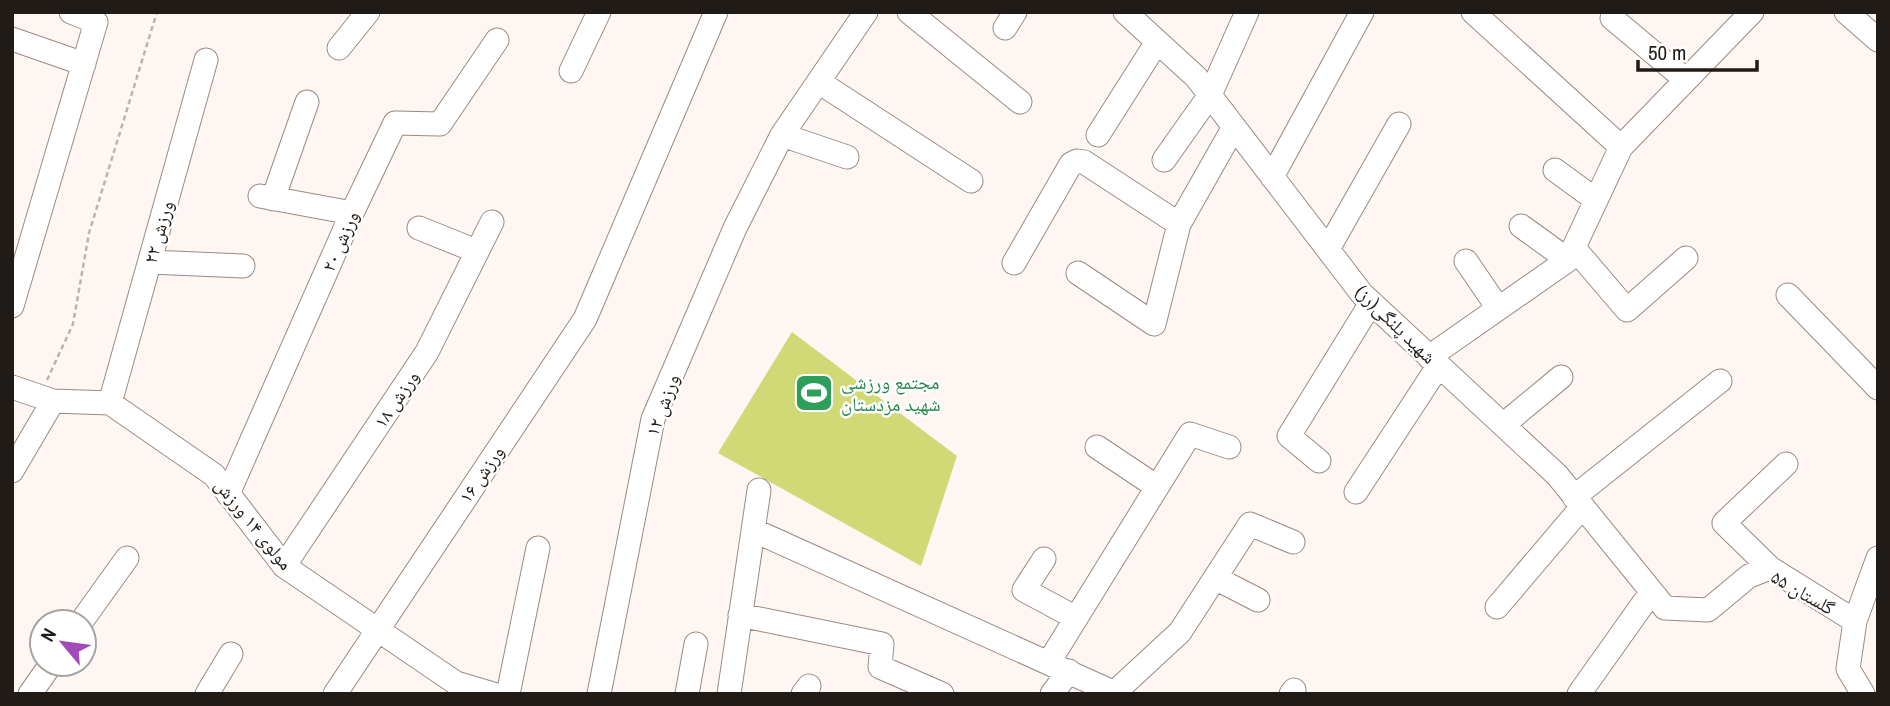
<svg xmlns="http://www.w3.org/2000/svg" width="1890" height="706" viewBox="0 0 1890 706" font-family="'Archivo Narrow','Noto Naskh Arabic',sans-serif">
<rect width="100%" height="100%" fill="#fdf6f2"/>
<path fill="#d1d976" d="M 792,332 L 957,456 L 921,566 L 718,453 Z"/>
<g fill="none" stroke-linecap="round" stroke-linejoin="round">
<g stroke="#9a8b80" stroke-width="25">
<path id="minor" d="M 909,12 L 1020,102
M 1125,12 L 1196,77 L 1362,294 L 1557,475 L 1665,608 L 1708,610 L 1749,576 L 1770,568 L 1855,621 L 1848,669 L 1863,694
M 1473,12 L 1621,147
M 1846,12 L 1878,40
M 1612,18 L 1686,80
M 1005,28 L 1015,12
M 12,39 L 84,64
M 339,48 L 368,12
M 571,71 L 599,12
M 819,82 L 971,181
M 782,135 L 847,157
M 1098,135 L 1157,42
M 1164,160 L 1210,95 L 1247,12
M 1555,170 L 1596,200
M 1272,177 L 1362,12
M 260,196 L 352,213
M 273,199 L 307,102
M 1521,226 L 1568,260
M 419,228 L 476,251
M 1574,248 L 1627,310 L 1686,258
M 1328,249 L 1399,124
M 1466,261 L 1498,308
M 150,262 L 243,266
M 1014,263 L 1071,164 L 1077,161 L 1084,162 L 1179,224
M 1078,273 L 1154,324 L 1179,224 L 1234,127
M 1788,295 L 1878,388
M 12,306 L 96,22 L 71,12
M 1429,357 L 1568,260 L 1621,147 L 1752,12
M 12,387 L 53,401 L 110,403 L 214,475 L 284,566 L 456,683 L 493,694
M 110,403 L 206,60
M 1503,425 L 1561,377
M 1097,447 L 1157,487
M 1319,461 L 1289,436 L 1371,303
M 12,471 L 53,401
M 1356,492 L 1439,365
M 228,494 L 352,213 L 395,123 L 440,124 L 497,40
M 1574,497 L 1720,381
M 753,530 L 1117,694
M 1044,559 L 1024,590 L 1076,618
M 284,566 L 427,352 L 492,222
M 1770,568 L 1724,523 L 1786,464
M 1215,578 L 1258,600
M 1497,607 L 1582,507
M 740,615 L 882,644 L 880,667 L 942,694
M 1855,621 L 1878,558
M 81,622 L 127,558
M 1049,662 L 1190,434 L 1229,447
M 30,694 L 51,664
M 207,694 L 231,654
M 335,694 L 585,319 L 716,12
M 508,694 L 538,548
M 599,694 L 653,419 L 735,228 L 782,135 L 866,12
M 687,694 L 696,644
M 729,694 L 759,490
M 803,694 L 809,686
M 1052,694 L 1069,671
M 1113,694 L 1180,632 L 1250,524 L 1293,542
M 1291,694 L 1294,690
M 1579,694 L 1650,594"/>
</g>
<path stroke="#bab3af" stroke-width="2.5" stroke-dasharray="5 3.5" stroke-linecap="butt" d="M 47,380 L 73,324 L 89,233 L 157,12"/>
<use href="#minor" stroke="#fff" stroke-width="23"/>
</g>
<defs>
<g id="stadium-square" transform="scale(2.0125)"><rect x="-9" y="-9" width="18" height="18" rx="4" fill="#2e9e5b" stroke="#fff"/><path d="M0-5a6.5 5 0 1 0 0 10a6.5 5 0 1 0 0-10ZM-3.5-1.8h7v3.6h-7Z" fill="#fff"/></g>
</defs>
<g fill-rule="evenodd">
<use href="#stadium-square" x="814" y="393"/>
</g>
<g text-anchor="middle" dominant-baseline="central" stroke-width="5" stroke-linejoin="round" paint-order="stroke">
<g font-size="19" fill="#211b17" stroke="#fff">
<text transform="translate(158 232) rotate(-74)">ورزش ۲۲</text>
<text transform="translate(340 241) rotate(-66)">ورزش ۲۰</text>
<text transform="translate(1396 324) rotate(44)">شهید پلنگی(رز)</text>
<text transform="translate(396 399) rotate(-56)">ورزش ۱۸</text>
<text transform="translate(662 405) rotate(-70)">ورزش ۱۲</text>
<text transform="translate(481 474) rotate(-56)">ورزش ۱۶</text>
<text transform="translate(254 524) rotate(51)">مولوی ۱۴ ورزش</text>
<text transform="translate(1803 592) rotate(30)">گلستان ۵۵</text>
</g>
<g font-size="19" fill="#27864d" stroke="#fff" text-anchor="start">
<text x="841" y="382">مجتمع ورزشی<tspan x="841" dy="22">شهید مزدستان</tspan></text>
</g>
</g>
<rect width="1890" height="706" fill="none" stroke="#211b17" stroke-width="28"/>
<g transform="translate(63 643) rotate(299)"><circle r="33" fill="#ffffff" stroke="#a6a4a2" stroke-width="2"/>
<path d="M0-5L12 26L0 18L-12 26Z" fill="#a14bb9"/>
<text y="-10" font-size="19" font-weight="bold" text-anchor="middle" fill="#211b17">N</text>
</g>
<path d="M1638 60v10h119v-10" fill="none" stroke="#211b17" stroke-width="3.5"/>
<text x="1648" y="60" font-size="21" fill="#211b17" stroke="#ffffff" stroke-width="5" paint-order="stroke">50 m</text>
</svg>
